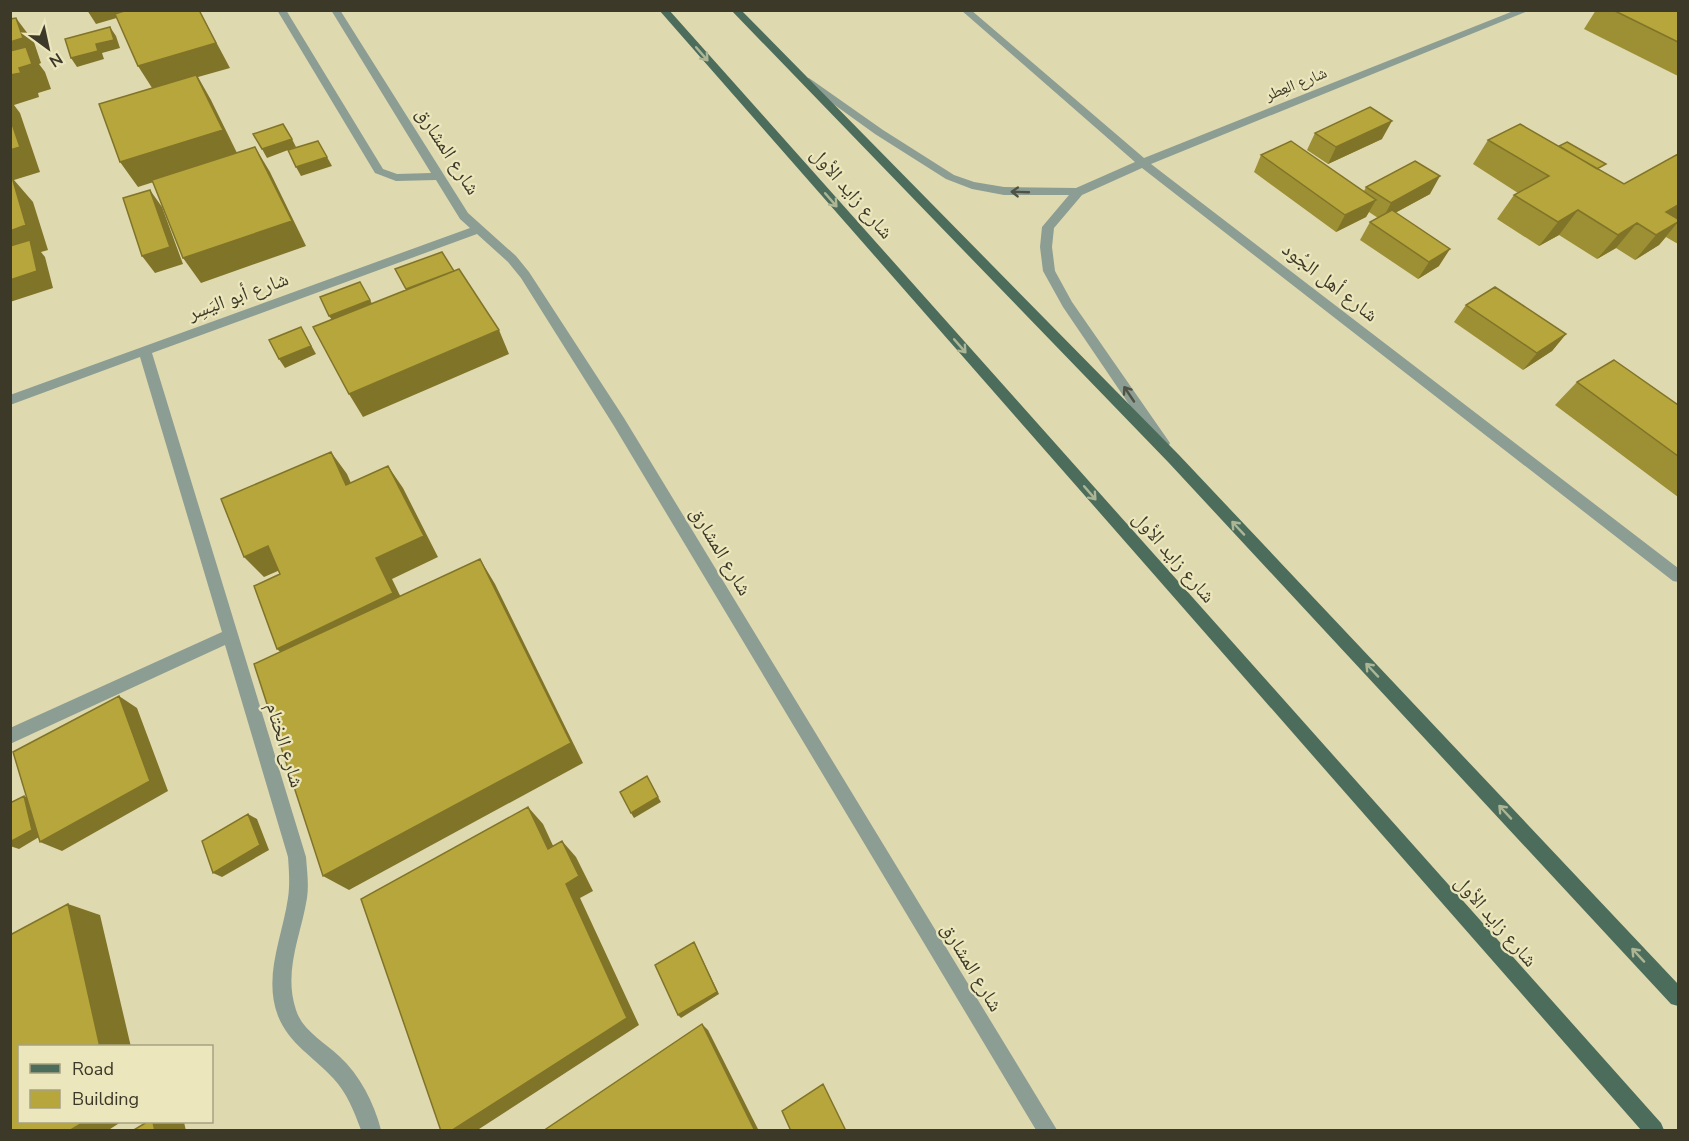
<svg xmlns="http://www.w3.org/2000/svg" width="1689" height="1141" viewBox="0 0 1689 1141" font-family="'Nunito Sans','Noto Naskh Arabic',sans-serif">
<rect width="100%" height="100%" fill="#dfd9af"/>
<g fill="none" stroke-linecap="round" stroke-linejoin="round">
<path fill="#8c9d93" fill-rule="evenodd" d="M 277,10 L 286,10 L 383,169 L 397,174 L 431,173 L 331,10 L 340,10 L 468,213 L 516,256 L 529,272 L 624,418 L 1057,1130 L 1036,1130 L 614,426 L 521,278 L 508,262 L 477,234 L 152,353 L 306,857 C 307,871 309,884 307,898 C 301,936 283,971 296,1010 C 302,1030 324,1042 339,1056 C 360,1075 374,1103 381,1130 L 361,1130 C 354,1111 347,1093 333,1078 C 314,1057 289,1044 278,1016 C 263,976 282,939 288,898 C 290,884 289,871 288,857 L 225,645 L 10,744 L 10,728 L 222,632 L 140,357 L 10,405 L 10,395 L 470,228 L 460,219 L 436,180 L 396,181 L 375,173 Z
M 961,10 L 971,10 L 1144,158 L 1516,10 L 1530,10 L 1151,164 L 1678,568 L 1678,582 L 1673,581 L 1142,168 L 1082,195 L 1054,228 L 1052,247 L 1055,271 L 1072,302 L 1170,443 L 1168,447 L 1158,447 L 1063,307 L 1043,271 L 1040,247 L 1042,227 L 1069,195 L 1004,195 L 972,189 L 946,179 L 875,134 L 800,80 L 809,78 L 883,130 L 954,175 L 974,182 L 1004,187 L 1076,188 L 1135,162 Z"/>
<path fill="#4c6d5b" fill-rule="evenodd" d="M 659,10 L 669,10 L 1661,1123 L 1664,1130 L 1641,1130 Z
M 731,10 L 741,10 L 1179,455 L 1678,984 L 1678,1006 L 1671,1004 L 1169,463 Z"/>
</g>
<path fill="#9d8f33" d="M 1596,10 L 1678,10 L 1678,76 L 1584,29 Z
M 1315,133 L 1382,139 L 1328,164 L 1307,150 Z
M 1488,140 L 1601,171 L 1624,184 L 1678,154 L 1678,244 L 1666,237 L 1659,245 L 1635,260 L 1616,248 L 1597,259 L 1559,235 L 1539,246 L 1497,219 L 1514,195 L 1518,193 L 1473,164 Z
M 1261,155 L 1364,191 L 1366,187 L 1430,194 L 1395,213 L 1439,266 L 1418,279 L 1360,240 L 1370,222 L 1378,218 L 1369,212 L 1366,217 L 1336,232 L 1254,172 Z
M 1466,305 L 1566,334 L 1552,351 L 1523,370 L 1454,322 Z
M 1577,382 L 1678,405 L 1678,497 L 1555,405 Z"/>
<path fill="#807429" d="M 87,10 L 144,10 L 96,24 Z
M 199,10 L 230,68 L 198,77 L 211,100 L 238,155 L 138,187 L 120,162 L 154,91 L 138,66 Z
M 16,18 L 34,42 L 41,63 L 39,64 L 45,72 L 51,89 L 38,93 L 39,97 L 14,105 L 20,113 L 40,172 L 14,180 L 33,202 L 48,250 L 41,252 L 45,257 L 53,288 L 10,302 L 10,42 Z
M 110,27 L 116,36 L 120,48 L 102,53 L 104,59 L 77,67 L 71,58 L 96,44 Z
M 1392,121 L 1382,139 L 1328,164 L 1336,147 Z
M 292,139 L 296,147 L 267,158 L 262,149 Z
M 255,147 L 270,172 L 306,246 L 201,283 L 183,258 Z
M 327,157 L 332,166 L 301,176 L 296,167 Z
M 1440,176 L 1430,194 L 1382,220 L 1391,203 Z
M 150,190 L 162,207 L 183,264 L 155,273 L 142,256 Z
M 1376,200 L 1366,217 L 1336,232 L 1345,215 Z
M 1678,205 L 1678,218 L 1678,217 L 1675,219 L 1666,212 Z
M 1578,210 L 1559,235 L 1539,246 L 1558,222 Z
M 1678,222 L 1659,245 L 1635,260 L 1656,235 Z
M 1637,223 L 1616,248 L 1597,259 L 1618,235 Z
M 1450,249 L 1439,266 L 1418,279 L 1429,262 Z
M 370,300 L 375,309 L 335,324 L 329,316 Z
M 301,327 L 316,354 L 285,368 L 279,359 Z
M 499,330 L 509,354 L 363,417 L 349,394 Z
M 1566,334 L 1552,351 L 1523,370 L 1537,353 Z
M 331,452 L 347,474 L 361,506 L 346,485 Z
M 388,466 L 403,488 L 438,557 L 392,579 L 408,612 L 297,667 L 277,649 L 376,558 Z
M 268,546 L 287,567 L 264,577 L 244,557 Z
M 480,559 L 495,584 L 583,763 L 349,890 L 323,876 Z
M 119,696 L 137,708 L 168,791 L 62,851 L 40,842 Z
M 24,796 L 35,801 L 44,834 L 19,849 L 10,846 L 10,842 Z
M 658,797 L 661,802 L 634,818 L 631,813 Z
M 528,807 L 543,824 L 562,865 L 548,849 Z
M 248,814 L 257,819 L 269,850 L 222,877 L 213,873 Z
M 562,841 L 576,857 L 593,891 L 580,898 L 639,1025 L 476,1131 L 451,1131 Z
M 68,904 L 100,915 L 131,1047 L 100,1047 Z
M 694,942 L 719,994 L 681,1018 L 678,1015 Z
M 702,1024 L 708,1030 L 759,1131 L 755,1131 Z
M 84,1122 L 121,1122 L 107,1131 L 69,1131 Z
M 153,1122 L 184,1122 L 186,1131 L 155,1131 Z"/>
<path fill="#b7a63b" stroke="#807429" stroke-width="1.5" d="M 127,10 L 199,10 L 216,43 L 138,66 L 115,14 Z
M 1613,10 L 1678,10 L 1678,42 Z
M 16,18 L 23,38 L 10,42 L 10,19 Z
M 110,27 L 114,40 L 96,44 L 98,51 L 71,58 L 65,39 Z
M 26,47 L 32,64 L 19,68 L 21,73 L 10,75 L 10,51 Z
M 196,75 L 223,130 L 120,162 L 99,104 Z
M 1370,107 L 1392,121 L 1336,147 L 1315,133 Z
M 10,118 L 20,147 L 10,150 Z
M 283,124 L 292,139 L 262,149 L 253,134 Z
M 1520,124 L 1624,184 L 1678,154 L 1678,205 L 1666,212 L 1678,219 L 1678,222 L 1656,235 L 1637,223 L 1618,235 L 1578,210 L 1558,222 L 1514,195 L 1549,176 L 1488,140 Z
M 318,141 L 327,157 L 296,167 L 288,150 Z
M 1291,141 L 1376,200 L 1345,215 L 1261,155 Z
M 1567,142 L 1606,164 L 1597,169 L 1559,146 Z
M 255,147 L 292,221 L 183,258 L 152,180 Z
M 1415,161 L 1440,176 L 1391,203 L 1366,187 Z
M 10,177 L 12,177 L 26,225 L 10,231 Z
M 150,190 L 170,247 L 142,256 L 123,198 Z
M 1392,210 L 1450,249 L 1429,262 L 1370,222 Z
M 30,240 L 37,271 L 10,280 L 10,246 Z
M 442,252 L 454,271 L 406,289 L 395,269 Z
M 459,269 L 499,330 L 349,394 L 313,327 Z
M 360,282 L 370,300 L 329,316 L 320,297 Z
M 1495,287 L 1566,334 L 1537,353 L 1466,305 Z
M 301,327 L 311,346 L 279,359 L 269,340 Z
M 1614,360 L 1678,405 L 1678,456 L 1577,382 Z
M 331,452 L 346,485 L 388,466 L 424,536 L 376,558 L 393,593 L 277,649 L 254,586 L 280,574 L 268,546 L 244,557 L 221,499 Z
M 480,559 L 571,743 L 323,876 L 254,664 Z
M 119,696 L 150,781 L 40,842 L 13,752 Z
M 647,776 L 658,797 L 631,813 L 620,792 Z
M 24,796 L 32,830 L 10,842 L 10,803 Z
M 528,807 L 548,849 L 562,841 L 579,876 L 566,884 L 627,1018 L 451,1131 L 441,1131 L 361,899 Z
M 248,814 L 260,845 L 213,873 L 202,841 Z
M 68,904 L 100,1047 L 20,1047 L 20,1122 L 84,1122 L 69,1131 L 10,1131 L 10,935 Z
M 694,942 L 717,992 L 678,1015 L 655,965 Z
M 702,1024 L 755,1131 L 543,1131 Z
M 823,1084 L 846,1131 L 791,1131 L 782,1111 Z
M 147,1122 L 153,1122 L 155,1131 L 132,1131 Z"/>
<defs><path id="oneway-shaft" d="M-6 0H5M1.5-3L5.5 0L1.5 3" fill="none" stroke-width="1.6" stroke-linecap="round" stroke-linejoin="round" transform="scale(1.5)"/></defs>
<g stroke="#acb695">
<use href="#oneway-shaft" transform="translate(702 54) rotate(49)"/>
<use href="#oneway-shaft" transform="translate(831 200) rotate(49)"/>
<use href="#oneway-shaft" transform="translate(960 346) rotate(49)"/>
<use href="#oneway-shaft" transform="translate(1090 493) rotate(49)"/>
<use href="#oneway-shaft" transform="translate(1238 528) rotate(-133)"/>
<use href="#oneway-shaft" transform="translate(1372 670) rotate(-133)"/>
<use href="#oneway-shaft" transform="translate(1505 812) rotate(-133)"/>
<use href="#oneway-shaft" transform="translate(1638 955) rotate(-133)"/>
</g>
<g stroke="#505244">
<use href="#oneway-shaft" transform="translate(1020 192) rotate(-178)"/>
<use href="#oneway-shaft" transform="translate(1129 394) rotate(-124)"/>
</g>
<g text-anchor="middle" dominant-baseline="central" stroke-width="4.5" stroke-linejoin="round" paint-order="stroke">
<g font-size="16" fill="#3c3929" stroke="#ece6bc">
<text transform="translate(1296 84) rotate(-22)">شارع العِطر</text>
</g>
<g font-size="20" fill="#3c3929" stroke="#ece6bc">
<text transform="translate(448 151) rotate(57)">شارع المشارق</text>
<text transform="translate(852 193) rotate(49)">شارع زايد الأول</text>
<text transform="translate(1330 282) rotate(38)">شارع أهل الجُود</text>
<text transform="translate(238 296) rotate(-20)">شارع أبو اليَسِر</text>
<text transform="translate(721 551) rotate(59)">شارع المشارق</text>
<text transform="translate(1174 557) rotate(49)">شارع زايد الأول</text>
<text transform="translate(285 745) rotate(73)">شارع الختام</text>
<text transform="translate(1496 921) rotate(49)">شارع زايد الأول</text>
<text transform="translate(972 967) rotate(59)">شارع المشارق</text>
</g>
</g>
<rect width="1689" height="1141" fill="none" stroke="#3c3929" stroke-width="24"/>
<rect x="18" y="1045" width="195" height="78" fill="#ece6bc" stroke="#a6a181" stroke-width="1.5"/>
<rect x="30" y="1064" width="30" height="9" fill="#4c6d5b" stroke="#a6a181" stroke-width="1.5"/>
<text x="72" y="1075" font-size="18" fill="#3c3929">Road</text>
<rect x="30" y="1090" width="30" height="18" fill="#b7a63b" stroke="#a6a181" stroke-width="1.5"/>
<text x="72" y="1105" font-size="18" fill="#3c3929">Building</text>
<g transform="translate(48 48) rotate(147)" stroke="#ece6bc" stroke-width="4.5" paint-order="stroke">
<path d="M0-4.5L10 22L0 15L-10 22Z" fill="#3c3929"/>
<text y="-9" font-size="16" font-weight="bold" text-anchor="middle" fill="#3c3929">N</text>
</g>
</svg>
